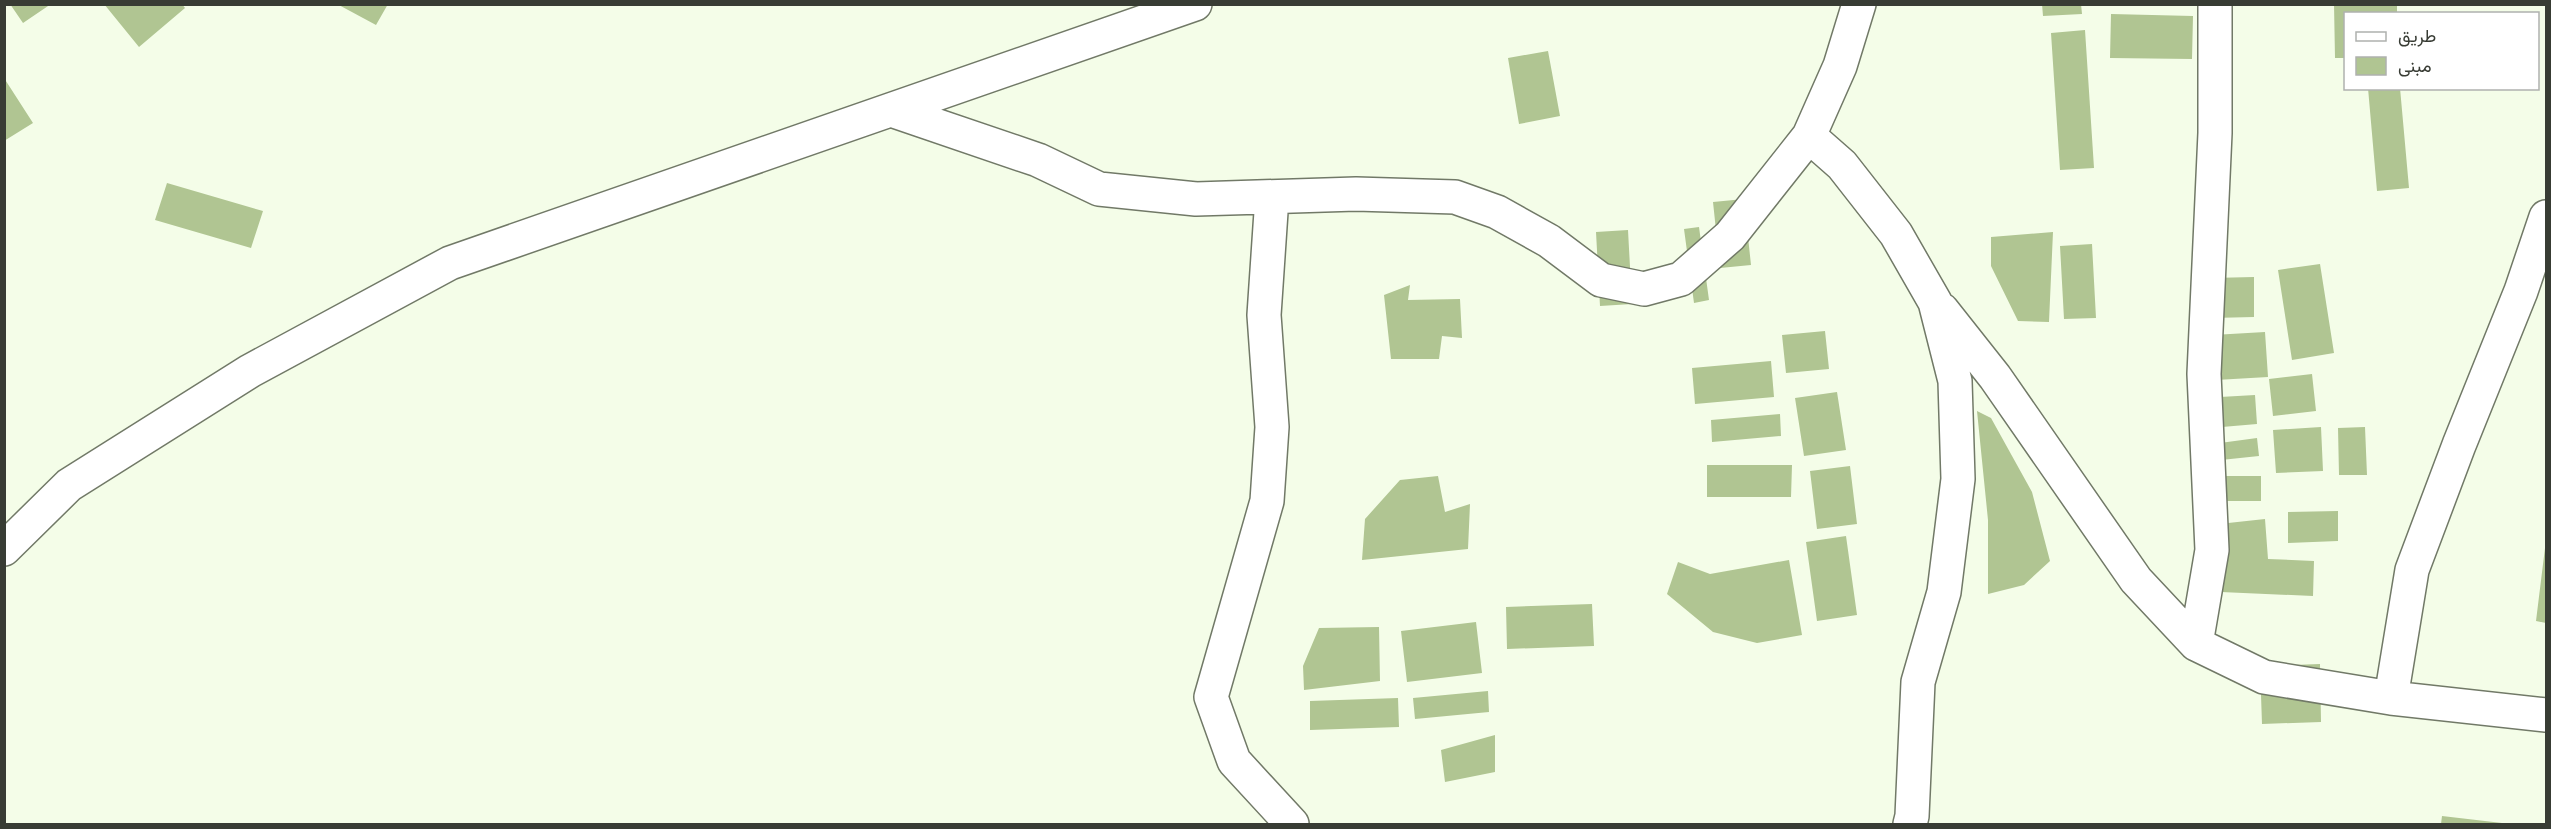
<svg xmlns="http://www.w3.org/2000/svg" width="2551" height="829" viewBox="0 0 2551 829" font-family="'Varela Round',Vazirmatn,sans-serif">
<rect width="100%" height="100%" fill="#f4fde8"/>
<path fill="#b0c592" d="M 10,4 L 51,4 L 23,23 Z
M 104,4 L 182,4 L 185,8 L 139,47 Z
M 337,4 L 388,4 L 376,25 Z
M 2042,4 L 2081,4 L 2082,14 L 2043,16 Z
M 2334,4 L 2397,4 L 2397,14 L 2346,14 L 2346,58 L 2335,58 Z
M 2111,14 L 2193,16 L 2192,59 L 2110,58 Z
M 2085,30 L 2094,168 L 2060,170 L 2051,33 Z
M 1548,51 L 1560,116 L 1519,124 L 1508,58 Z
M 4,78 L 33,123 L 4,141 Z
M 2368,88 L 2400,88 L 2409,188 L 2377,191 Z
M 167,183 L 263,211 L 251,248 L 155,220 Z
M 1744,199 L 1751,265 L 1720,268 L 1713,202 Z
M 1699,227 L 1709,300 L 1694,303 L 1684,229 Z
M 1628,230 L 1632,304 L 1600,306 L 1596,232 Z
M 2053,232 L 2049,322 L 2018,321 L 1991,266 L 1991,237 Z
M 2092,244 L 2096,318 L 2064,319 L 2060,246 Z
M 2320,264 L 2334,353 L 2292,360 L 2278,270 Z
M 2254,277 L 2254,317 L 2212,318 L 2211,278 Z
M 1410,285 L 1408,300 L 1460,299 L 1462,338 L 1442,336 L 1439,359 L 1391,359 L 1384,295 Z
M 1825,331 L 1829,369 L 1786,373 L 1782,335 Z
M 2265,332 L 2268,377 L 2216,380 L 2213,335 Z
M 1771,361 L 1774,397 L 1695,404 L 1692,368 Z
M 2312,374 L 2316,411 L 2273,416 L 2269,379 Z
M 1837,392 L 1846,450 L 1804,456 L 1795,398 Z
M 2255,395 L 2257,424 L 2222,427 L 2220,397 Z
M 1977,411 L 1991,418 L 2032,492 L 2050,561 L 2024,585 L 1988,594 L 1988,520 Z
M 1780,414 L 1781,436 L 1712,442 L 1711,420 Z
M 2321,427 L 2323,471 L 2276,473 L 2273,430 Z
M 2365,427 L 2367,475 L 2339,475 L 2338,428 Z
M 2257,438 L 2259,456 L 2221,460 L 2220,443 Z
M 1707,465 L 1792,465 L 1791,497 L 1707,497 Z
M 1850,466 L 1857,524 L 1817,529 L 1810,471 Z
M 1438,476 L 1445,512 L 1470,504 L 1468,549 L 1362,560 L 1365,519 L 1400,480 Z
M 2223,476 L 2261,476 L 2261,501 L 2223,501 Z
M 2338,511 L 2338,541 L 2288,543 L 2288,512 Z
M 2265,519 L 2268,559 L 2314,561 L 2313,596 L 2221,592 L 2219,524 Z
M 1846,536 L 1857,615 L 1817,621 L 1806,542 Z
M 2545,548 L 2546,548 L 2546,623 L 2536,621 Z
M 1789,560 L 1802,635 L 1757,643 L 1713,632 L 1667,594 L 1678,562 L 1710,574 Z
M 1592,604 L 1594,646 L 1507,649 L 1506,607 Z
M 1476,622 L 1482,673 L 1407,682 L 1401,631 Z
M 1379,627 L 1380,681 L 1304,690 L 1303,666 L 1319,628 Z
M 2320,664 L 2321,722 L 2262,724 L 2260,666 Z
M 1488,691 L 1489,712 L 1415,719 L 1413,698 Z
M 1398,698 L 1399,727 L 1310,730 L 1310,701 Z
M 1495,735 L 1495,772 L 1445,782 L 1441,750 Z
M 2442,816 L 2502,823 L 2502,824 L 2441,824 Z"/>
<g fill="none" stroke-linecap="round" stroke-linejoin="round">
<g stroke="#717967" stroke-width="36">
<path id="minor" d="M 1859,4 L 1840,66 L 1809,136 L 1842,165 L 1896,234 L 1935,302 L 1955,381 L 1958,479 L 1944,592 L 1918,682 L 1912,816 L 1910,824
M 891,110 L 1038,160 L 1099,189 L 1196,199 L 1356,194 L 1455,197 L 1497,212 L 1549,241 L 1601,280 L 1644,289 L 1681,279 L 1730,236 L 1809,136
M 1272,197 L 1264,315 L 1272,427 L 1267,501 L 1211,697 L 1234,761 L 1292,824
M 1942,310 L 1995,377 L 2136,580 L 2196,644 L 2264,677 L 2391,698 L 2546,715
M 4,549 L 69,485 L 250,371 L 450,263 L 1195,4
M 2196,644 L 2212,550 L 2204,374 L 2215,133 L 2215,4
M 2391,698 L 2412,570 L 2459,445 L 2521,291 L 2546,217"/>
</g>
<use href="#minor" stroke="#fff" stroke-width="33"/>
</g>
<rect width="2551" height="829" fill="none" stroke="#383c34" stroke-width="12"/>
<rect x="2344" y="12" width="195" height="78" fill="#ffffff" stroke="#afb1ae" stroke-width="1.5"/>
<rect x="2356" y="32" width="30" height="9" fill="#ffffff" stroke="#afb1ae" stroke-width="1.5"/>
<text x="2398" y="42" font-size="18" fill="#383c34">طريق</text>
<rect x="2356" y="57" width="30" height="18" fill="#b0c592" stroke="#afb1ae" stroke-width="1.5"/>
<text x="2398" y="72" font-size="18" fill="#383c34">مبنى</text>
</svg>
